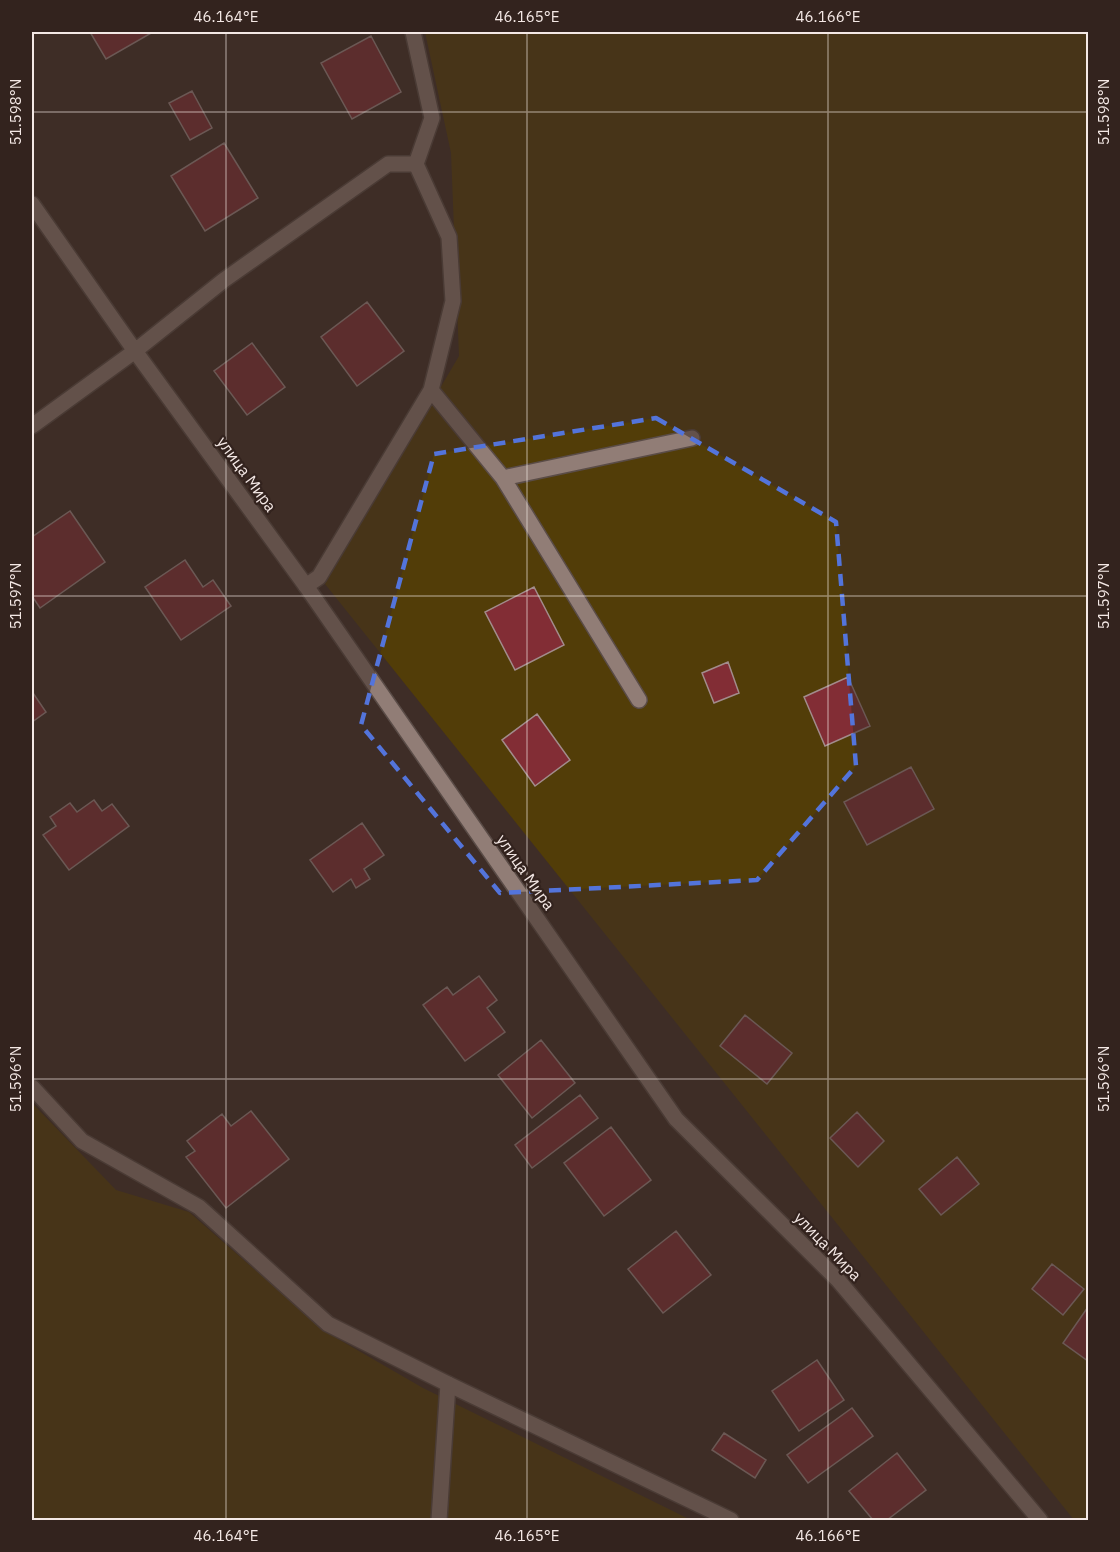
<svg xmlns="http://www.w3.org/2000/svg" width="1120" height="1552" viewBox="0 0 1120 1552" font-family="'IBM Plex Sans',sans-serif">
<rect width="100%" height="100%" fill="#3e2d27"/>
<path fill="#523d08" d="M 425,32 L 1088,32 L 1088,1520 L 1074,1520 L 325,584 L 459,356 L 451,153 Z
M 32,1103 L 116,1190 L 189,1212 L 326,1332 L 423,1388 L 691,1520 L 32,1520 Z"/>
<path fill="#822d35" stroke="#a28c8c" stroke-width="1.5" d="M 90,32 L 153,32 L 106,59 Z
M 371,36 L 401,92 L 352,119 L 321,63 Z
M 192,91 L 212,128 L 190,140 L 169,103 Z
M 224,143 L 258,198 L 205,231 L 171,176 Z
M 367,302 L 404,351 L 357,386 L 321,337 Z
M 252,343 L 285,387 L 247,415 L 214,371 Z
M 70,511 L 105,562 L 40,608 L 32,596 L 32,537 Z
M 185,560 L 203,587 L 213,580 L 231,606 L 181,640 L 145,587 Z
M 534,587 L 564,645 L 515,670 L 485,612 Z
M 728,662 L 739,693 L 714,703 L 702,673 Z
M 848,677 L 870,726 L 825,746 L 804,697 Z
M 33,693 L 46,712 L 32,722 L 32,695 Z
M 537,714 L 570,760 L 535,786 L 502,740 Z
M 911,767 L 934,809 L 867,845 L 844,802 Z
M 94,800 L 102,811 L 112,804 L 129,826 L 69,870 L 43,835 L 56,826 L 50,817 L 70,803 L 77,812 Z
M 362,823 L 384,855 L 364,869 L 370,879 L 356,888 L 351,879 L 333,892 L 310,860 Z
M 479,976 L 497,1000 L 487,1008 L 505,1032 L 465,1061 L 423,1005 L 447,987 L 453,995 Z
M 745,1015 L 792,1053 L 767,1084 L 720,1046 Z
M 541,1040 L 575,1083 L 532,1118 L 498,1075 Z
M 580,1095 L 598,1118 L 532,1168 L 515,1145 Z
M 251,1111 L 289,1159 L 226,1208 L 186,1157 L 195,1151 L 187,1141 L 222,1114 L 231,1126 Z
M 857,1112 L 884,1141 L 858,1167 L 830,1138 Z
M 611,1127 L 651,1180 L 604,1216 L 564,1163 Z
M 957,1157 L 979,1184 L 941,1215 L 919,1189 Z
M 676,1231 L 711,1275 L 663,1313 L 628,1269 Z
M 1052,1264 L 1084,1289 L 1063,1315 L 1032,1289 Z
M 1088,1307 L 1088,1361 L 1063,1343 Z
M 817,1360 L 844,1400 L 799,1431 L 772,1391 Z
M 852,1408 L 873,1436 L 808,1483 L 787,1455 Z
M 724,1433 L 766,1460 L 755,1478 L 712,1450 Z
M 897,1453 L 926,1490 L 887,1520 L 873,1520 L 849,1491 Z"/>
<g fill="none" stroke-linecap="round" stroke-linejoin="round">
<g stroke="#5a4c47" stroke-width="18">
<path id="service" d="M 431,390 L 503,478 L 639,700
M 503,478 L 692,438
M 306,586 L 319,577 L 431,390 L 453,301 L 449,237 L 416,164 L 432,118 L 413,32
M 439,1520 L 448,1384"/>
</g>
<g stroke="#5a4c47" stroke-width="18">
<path id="minor" d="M 32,204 L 135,351 L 306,586 L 676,1119 L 838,1280 L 1040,1520
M 32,426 L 135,351 L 224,280 L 388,164 L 416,164
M 32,1087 L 82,1141 L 199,1207 L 328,1324 L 448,1384 L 731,1520"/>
</g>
<use href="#service" stroke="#917d76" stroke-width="15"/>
<use href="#minor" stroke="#917d76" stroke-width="15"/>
</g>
<path d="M0 0H1120V1552H0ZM 656,418 L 836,522 L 856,766 L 757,880 L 500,893 L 361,725 L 434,454 Z" fill="#3e2d27" fill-opacity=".55" fill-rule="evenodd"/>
<path fill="none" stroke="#5374db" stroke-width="4.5" stroke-dasharray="12 8" stroke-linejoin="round" d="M 656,418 L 836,522 L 856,766 L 757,880 L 500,893 L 361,725 L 434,454 Z"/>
<path fill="none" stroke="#f4e8e5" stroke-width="1.5" stroke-opacity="0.45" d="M 226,32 L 226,1520M 527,32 L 527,1520M 828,32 L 828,1520M 32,112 L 1088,112M 32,596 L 1088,596M 32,1079 L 1088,1079"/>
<g text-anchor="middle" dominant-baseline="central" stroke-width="4.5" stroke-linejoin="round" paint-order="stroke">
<g font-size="16" fill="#f4e8e5" stroke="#33231e">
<text transform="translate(247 474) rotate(54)">улица Мира</text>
<text transform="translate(526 872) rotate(55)">улица Мира</text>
<text transform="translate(828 1246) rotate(46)">улица Мира</text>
</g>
</g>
<rect width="1120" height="1552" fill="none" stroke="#33231e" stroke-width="66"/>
<rect x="33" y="33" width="1054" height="1486" fill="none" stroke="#f4e8e5" stroke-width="2"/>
<g font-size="15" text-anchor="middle" fill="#f4e8e5">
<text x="226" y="22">46.164°E</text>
<text x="527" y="22">46.165°E</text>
<text x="828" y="22">46.166°E</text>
<text transform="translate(16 112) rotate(-90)" y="5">51.598°N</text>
<text transform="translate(1104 112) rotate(-90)" y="5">51.598°N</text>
<text transform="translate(16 596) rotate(-90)" y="5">51.597°N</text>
<text transform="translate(1104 596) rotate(-90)" y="5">51.597°N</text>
<text transform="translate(16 1079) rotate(-90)" y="5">51.596°N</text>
<text transform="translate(1104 1079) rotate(-90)" y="5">51.596°N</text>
<text x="226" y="1541">46.164°E</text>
<text x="527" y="1541">46.165°E</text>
<text x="828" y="1541">46.166°E</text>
</g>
</svg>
